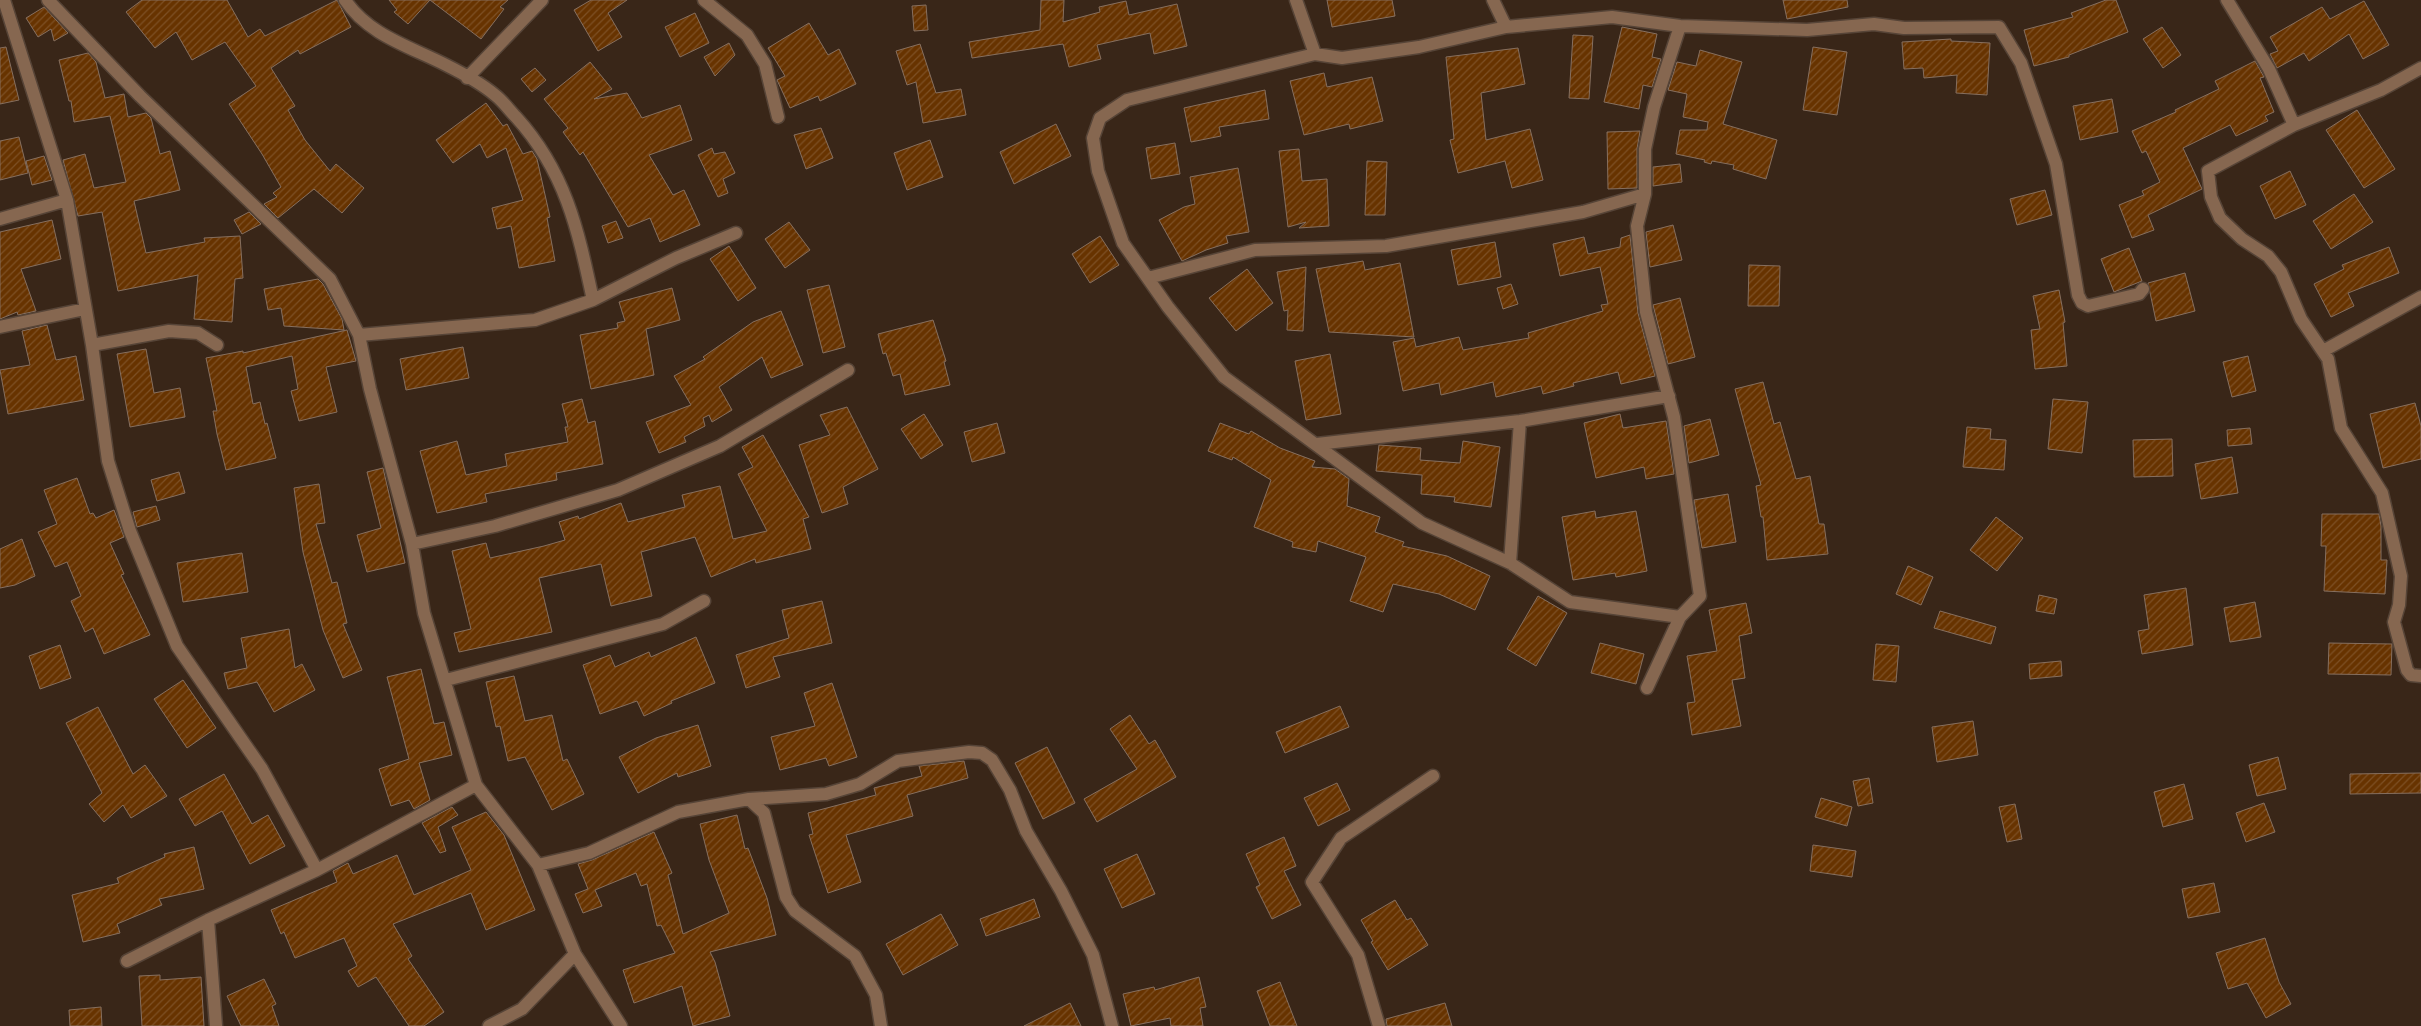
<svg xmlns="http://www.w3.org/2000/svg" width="2421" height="1026" viewBox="0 0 2421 1026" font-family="'Noto Serif',serif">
<defs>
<pattern id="building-hatch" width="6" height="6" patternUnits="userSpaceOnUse" patternTransform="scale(1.25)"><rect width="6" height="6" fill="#673300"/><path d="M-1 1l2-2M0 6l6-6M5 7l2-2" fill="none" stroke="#7d5025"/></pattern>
</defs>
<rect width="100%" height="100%" fill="#392618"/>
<path fill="url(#building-hatch)" stroke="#866f5f" d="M 142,0 L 227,0 L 248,37 L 260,29 L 265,36 L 337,0 L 351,27 L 300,54 L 298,50 L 271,68 L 295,106 L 288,110 L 305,140 L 330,171 L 336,164 L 364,188 L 342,213 L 314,189 L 278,218 L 264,204 L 277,197 L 273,193 L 281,187 L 262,154 L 229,104 L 256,86 L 225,42 L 192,60 L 176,32 L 155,48 L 126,12 Z
M 389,0 L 508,0 L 500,7 L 504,9 L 481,39 L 430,0 L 408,24 L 394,12 L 397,10 Z
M 591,0 L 627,0 L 608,13 L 622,37 L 598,51 L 574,10 Z
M 1041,0 L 1064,0 L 1063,22 L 1100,12 L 1099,7 L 1126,1 L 1129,15 L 1177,4 L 1187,46 L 1154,54 L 1150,33 L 1097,45 L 1101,59 L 1069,67 L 1063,44 L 972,58 L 969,42 L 1040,30 Z
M 1327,0 L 1392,0 L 1395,16 L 1332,27 Z
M 1783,0 L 1847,0 L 1848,7 L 1787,19 Z
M 2106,0 L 2116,0 L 2128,32 L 2069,55 L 2069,57 L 2034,66 L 2024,30 L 2073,17 L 2071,13 Z
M 2364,1 L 2389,45 L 2363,59 L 2349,34 L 2309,61 L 2304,53 L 2277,68 L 2270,54 L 2278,51 L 2270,37 L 2322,7 L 2330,19 Z
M 926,5 L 928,30 L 914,31 L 912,6 Z
M 44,7 L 68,33 L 54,41 L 51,29 L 38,37 L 26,18 Z
M 695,13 L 709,43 L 680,57 L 665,27 Z
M 809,23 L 828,55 L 839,49 L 856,84 L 820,101 L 818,96 L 790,108 L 777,80 L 785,76 L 768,48 Z
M 1622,27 L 1657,34 L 1652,57 L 1661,59 L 1652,87 L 1643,85 L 1639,109 L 1604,102 Z
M 2162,27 L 2181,55 L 2163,68 L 2143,39 Z
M 1573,35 L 1593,36 L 1589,99 L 1569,98 Z
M 1951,39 L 1951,41 L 1990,43 L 1987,95 L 1956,93 L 1957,75 L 1924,78 L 1923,68 L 1904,69 L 1902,42 Z
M 729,43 L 735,55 L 715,76 L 704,57 Z
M 920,44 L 936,93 L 961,89 L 966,115 L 923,123 L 916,82 L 907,85 L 896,51 Z
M 6,47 L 19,100 L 0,104 L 0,48 Z
M 1813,47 L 1847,52 L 1837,115 L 1803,110 Z
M 1518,48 L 1525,84 L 1481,93 L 1486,140 L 1530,129 L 1543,180 L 1512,188 L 1505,161 L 1458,173 L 1450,140 L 1454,139 L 1446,57 Z
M 1700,50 L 1742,62 L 1723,124 L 1777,140 L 1766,179 L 1733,169 L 1734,165 L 1712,161 L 1711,164 L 1704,162 L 1705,160 L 1676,154 L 1680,130 L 1707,130 L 1708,122 L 1683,117 L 1687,94 L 1668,90 L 1677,62 L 1696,66 Z
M 88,53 L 96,62 L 105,98 L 124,94 L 128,117 L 146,113 L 151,118 L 160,154 L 170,151 L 180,190 L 134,201 L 146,253 L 205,242 L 204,238 L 240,236 L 243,278 L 235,279 L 232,322 L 194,319 L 198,275 L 118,291 L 102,212 L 78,216 L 63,160 L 85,154 L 94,188 L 126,182 L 110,116 L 74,122 L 71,101 L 69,101 L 59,60 Z
M 2255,61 L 2264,77 L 2260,78 L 2274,112 L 2265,116 L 2268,121 L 2236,136 L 2230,125 L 2183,148 L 2202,189 L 2148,215 L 2154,230 L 2132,238 L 2119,205 L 2144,195 L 2142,191 L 2160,182 L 2146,151 L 2142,153 L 2132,131 L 2176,112 L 2175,110 L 2219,89 L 2215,81 Z
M 590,62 L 612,89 L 594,99 L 627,93 L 642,118 L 680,105 L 692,140 L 649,155 L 673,195 L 684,190 L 700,225 L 660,242 L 650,218 L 628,227 L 583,152 L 580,155 L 563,132 L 568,128 L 544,99 Z
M 535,68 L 546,80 L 532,92 L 521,79 Z
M 1324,73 L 1327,87 L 1372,77 L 1383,121 L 1350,129 L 1349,124 L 1304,135 L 1290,81 Z
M 1265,90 L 1269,119 L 1219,127 L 1221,136 L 1191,142 L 1184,108 Z
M 2112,99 L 2118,132 L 2080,140 L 2073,106 Z
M 486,103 L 503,126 L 507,124 L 523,154 L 532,151 L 537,159 L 550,217 L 547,218 L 555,261 L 519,268 L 511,226 L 497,229 L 492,208 L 523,200 L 506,148 L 487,158 L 480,144 L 453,163 L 436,140 Z
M 2357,110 L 2395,169 L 2364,188 L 2326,130 Z
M 1056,124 L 1071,156 L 1014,184 L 1000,152 Z
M 821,128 L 833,158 L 806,169 L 794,135 Z
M 1640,131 L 1637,149 L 1637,188 L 1608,189 L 1607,132 Z
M 19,137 L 28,173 L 0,180 L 0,141 Z
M 930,140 L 943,177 L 907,190 L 894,153 Z
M 1175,143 L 1180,174 L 1151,179 L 1146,148 Z
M 712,148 L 714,154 L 725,152 L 735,173 L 723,179 L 728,193 L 718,197 L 698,155 Z
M 1299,149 L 1302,181 L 1327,179 L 1329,226 L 1299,228 L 1306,222 L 1288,227 L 1279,151 Z
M 44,156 L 52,180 L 32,185 L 26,161 Z
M 1367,161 L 1387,162 L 1385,215 L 1365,215 Z
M 1680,164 L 1682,182 L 1653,186 L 1653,167 Z
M 1238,168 L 1249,232 L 1226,236 L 1228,243 L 1206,250 L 1182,261 L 1159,220 L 1184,207 L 1195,204 L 1190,177 Z
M 2290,171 L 2306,205 L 2275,219 L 2260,186 Z
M 2045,190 L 2052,215 L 2017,225 L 2010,199 Z
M 2354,194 L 2373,222 L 2331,249 L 2313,221 Z
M 249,212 L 261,224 L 242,234 L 234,220 Z
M 52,220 L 61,259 L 21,269 L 36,311 L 18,315 L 17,312 L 0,319 L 0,232 Z
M 616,221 L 623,238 L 608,243 L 602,226 Z
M 789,222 L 810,250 L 785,268 L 765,239 Z
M 1673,225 L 1682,260 L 1650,267 L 1646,232 Z
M 1630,235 L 1638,313 L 1655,376 L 1621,384 L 1618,372 L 1573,383 L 1574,386 L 1543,394 L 1541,386 L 1496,397 L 1493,382 L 1441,395 L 1439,383 L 1403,391 L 1393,342 L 1414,338 L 1416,347 L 1459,337 L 1463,350 L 1529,338 L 1528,333 L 1603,311 L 1601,305 L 1608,304 L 1600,267 L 1560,276 L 1553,244 L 1584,237 L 1588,254 L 1620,247 L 1621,238 Z
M 1100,236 L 1119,265 L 1090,283 L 1072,254 Z
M 1495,242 L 1501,277 L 1458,285 L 1451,250 Z
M 729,246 L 756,288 L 738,301 L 710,259 Z
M 2389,247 L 2399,273 L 2348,293 L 2354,306 L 2331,317 L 2314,284 L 2344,269 L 2342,265 Z
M 2129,248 L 2142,281 L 2114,292 L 2101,259 Z
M 1363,261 L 1365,270 L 1400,263 L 1414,337 L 1329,332 L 1316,269 Z
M 1749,265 L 1780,266 L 1779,306 L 1748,306 Z
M 1306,267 L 1303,331 L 1287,330 L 1288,310 L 1284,311 L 1277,272 Z
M 1247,269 L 1273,303 L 1236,331 L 1209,298 Z
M 2185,273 L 2195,311 L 2156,321 L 2148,283 Z
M 318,279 L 323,284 L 342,319 L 344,330 L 284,326 L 281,308 L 268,310 L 264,289 Z
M 1511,284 L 1518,304 L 1503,309 L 1497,288 Z
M 829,285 L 845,347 L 823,353 L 807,290 Z
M 672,288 L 680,320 L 646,329 L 654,375 L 591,389 L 580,335 L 618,328 L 617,323 L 625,321 L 619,302 Z
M 2059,290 L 2065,322 L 2063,323 L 2067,366 L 2035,369 L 2031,330 L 2040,329 L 2033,296 Z
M 1680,298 L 1695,357 L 1668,364 L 1653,305 Z
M 781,311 L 803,365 L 771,378 L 762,357 L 719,387 L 732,410 L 712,422 L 709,415 L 703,418 L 705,426 L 684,437 L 686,442 L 659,453 L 646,422 L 691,405 L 674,376 L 705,359 L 703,357 L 753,322 Z
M 933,320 L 946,361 L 944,362 L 950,385 L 905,395 L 900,374 L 893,376 L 886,353 L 883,354 L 878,334 Z
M 47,325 L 56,360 L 76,356 L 84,400 L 8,414 L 0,370 L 30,365 L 22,331 Z
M 347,330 L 356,361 L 326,367 L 337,412 L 299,421 L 291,391 L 298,389 L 292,356 L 246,367 L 253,404 L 260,402 L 265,424 L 267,423 L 276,458 L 226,470 L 217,434 L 213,411 L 217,411 L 206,358 L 243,351 L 243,353 Z
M 463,347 L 469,378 L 406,390 L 400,359 Z
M 146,349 L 154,393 L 180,388 L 185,417 L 130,427 L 117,354 Z
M 1330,354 L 1341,414 L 1306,420 L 1295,361 Z
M 2248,356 L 2256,391 L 2232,397 L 2223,362 Z
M 1763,382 L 1774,424 L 1780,422 L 1796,479 L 1810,476 L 1819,524 L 1824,524 L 1828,554 L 1767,560 L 1763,517 L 1761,517 L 1756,486 L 1761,485 L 1735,389 Z
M 582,399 L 588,423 L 595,421 L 603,464 L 556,473 L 557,480 L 485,494 L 487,502 L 437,513 L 420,451 L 457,441 L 466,475 L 507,466 L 505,454 L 568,442 L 565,427 L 568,427 L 562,404 Z
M 2053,399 L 2088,402 L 2082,453 L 2048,449 Z
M 2415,403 L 2421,426 L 2421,459 L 2383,468 L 2370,414 Z
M 847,407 L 878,469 L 843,487 L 848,504 L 822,513 L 799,445 L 830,435 L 820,415 Z
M 924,414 L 943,445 L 921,459 L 901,429 Z
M 1620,414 L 1623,428 L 1666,421 L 1674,474 L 1646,479 L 1644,467 L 1596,478 L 1584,423 Z
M 1710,419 L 1719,455 L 1689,463 L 1684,426 Z
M 997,423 L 1005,453 L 972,462 L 964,432 Z
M 1220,423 L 1249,434 L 1251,431 L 1280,448 L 1315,461 L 1312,467 L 1335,469 L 1349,479 L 1347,506 L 1380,517 L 1375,532 L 1404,542 L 1402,546 L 1447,556 L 1490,576 L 1475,610 L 1439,594 L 1393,584 L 1383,612 L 1350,601 L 1366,557 L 1318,541 L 1316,552 L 1292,547 L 1293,542 L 1254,527 L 1271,480 L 1233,457 L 1232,460 L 1208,451 Z
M 1967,427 L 1991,429 L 1990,439 L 2006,440 L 2004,470 L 1963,467 Z
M 2250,428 L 2252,444 L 2228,446 L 2227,430 Z
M 763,435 L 809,517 L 803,519 L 811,549 L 756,563 L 755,559 L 711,577 L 695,537 L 641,552 L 652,596 L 611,606 L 601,564 L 539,578 L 552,632 L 459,652 L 454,633 L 471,629 L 452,551 L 486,543 L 490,558 L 544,546 L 565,540 L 559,522 L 578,516 L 579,519 L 621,503 L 628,522 L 685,507 L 682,495 L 720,486 L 733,539 L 767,531 L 738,474 L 753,467 L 742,447 Z
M 2172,439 L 2173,476 L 2134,477 L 2133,440 Z
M 1463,441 L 1500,447 L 1491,507 L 1454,502 L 1455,497 L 1421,494 L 1422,475 L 1376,471 L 1379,445 L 1421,448 L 1420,460 L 1460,463 Z
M 2232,457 L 2238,493 L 2201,499 L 2195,464 Z
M 383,468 L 405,563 L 367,572 L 357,535 L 381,528 L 367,472 Z
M 179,472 L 185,493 L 157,501 L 151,480 Z
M 77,478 L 90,514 L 93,513 L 96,518 L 114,510 L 124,537 L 110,543 L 124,574 L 121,575 L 150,635 L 104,654 L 93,628 L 85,632 L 71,601 L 81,596 L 67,562 L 55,567 L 38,532 L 57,524 L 44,490 Z
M 319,484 L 325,523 L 316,524 L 332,583 L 337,582 L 347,623 L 343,624 L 362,670 L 343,678 L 323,630 L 303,552 L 294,488 Z
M 1728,494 L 1736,542 L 1702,548 L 1694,500 Z
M 156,506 L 160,520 L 137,527 L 133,512 Z
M 1595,511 L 1596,518 L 1636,511 L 1647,571 L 1616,577 L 1615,573 L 1573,580 L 1562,517 Z
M 2322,514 L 2379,514 L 2381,526 L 2381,560 L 2387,560 L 2385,594 L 2324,591 L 2326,546 L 2321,546 Z
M 1996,517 L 2023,538 L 1997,571 L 1970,550 Z
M 22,539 L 35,576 L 15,585 L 0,588 L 0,549 Z
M 242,553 L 248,592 L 183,602 L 177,563 Z
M 1908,566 L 1933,577 L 1921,605 L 1896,594 Z
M 2186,588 L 2193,645 L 2142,654 L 2138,631 L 2149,629 L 2144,595 Z
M 2039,595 L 2057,599 L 2054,614 L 2036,611 Z
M 1538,596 L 1567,613 L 1536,666 L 1507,649 Z
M 822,601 L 832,643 L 773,657 L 780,677 L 746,688 L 736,655 L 789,638 L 782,610 Z
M 2255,602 L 2261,637 L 2230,642 L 2224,608 Z
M 1746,603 L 1752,633 L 1739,636 L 1745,678 L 1732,680 L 1741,726 L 1692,735 L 1687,703 L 1695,702 L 1687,656 L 1717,651 L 1709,610 Z
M 1940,611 L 1996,627 L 1991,644 L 1934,628 Z
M 289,629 L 295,668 L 302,664 L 315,690 L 274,712 L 257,682 L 228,689 L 224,673 L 247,668 L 241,638 Z
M 696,637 L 715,683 L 671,701 L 672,703 L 644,716 L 637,701 L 600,714 L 583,665 L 610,655 L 615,667 L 649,652 L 651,657 Z
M 1600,643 L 1644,654 L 1636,684 L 1591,673 Z
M 2329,643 L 2392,644 L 2391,675 L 2328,674 Z
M 1876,644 L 1899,646 L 1896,682 L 1873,680 Z
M 60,645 L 71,678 L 40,689 L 29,656 Z
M 2061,661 L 2062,676 L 2030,679 L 2029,664 Z
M 421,669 L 434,724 L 444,722 L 452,755 L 419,763 L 430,800 L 414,809 L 409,800 L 391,806 L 379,769 L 409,759 L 387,677 Z
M 514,676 L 525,721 L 552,715 L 563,761 L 567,759 L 584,794 L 552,810 L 525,757 L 508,761 L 500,726 L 496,727 L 486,682 Z
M 183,680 L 216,728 L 187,748 L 154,699 Z
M 832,683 L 857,757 L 829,766 L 826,758 L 780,770 L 771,737 L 815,726 L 804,693 Z
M 1340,706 L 1349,727 L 1285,753 L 1276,732 Z
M 98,707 L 133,774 L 145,765 L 167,796 L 131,818 L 123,805 L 104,822 L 89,804 L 102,793 L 66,723 Z
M 1130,715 L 1149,744 L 1155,740 L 1176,777 L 1097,822 L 1084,799 L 1137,769 L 1110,729 Z
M 1973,721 L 1978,755 L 1937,762 L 1932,727 Z
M 698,725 L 711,766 L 678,777 L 677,773 L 638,793 L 619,757 L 656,738 Z
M 1047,747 L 1075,803 L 1043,819 L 1015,763 Z
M 2278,757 L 2286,789 L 2257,796 L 2249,765 Z
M 964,761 L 968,778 L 907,795 L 913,816 L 846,835 L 861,882 L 828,893 L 809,835 L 813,834 L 808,813 L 876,795 L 874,788 L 922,776 L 919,766 Z
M 2421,773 L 2421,793 L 2350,794 L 2350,774 Z
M 224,774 L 252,824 L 268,815 L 285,846 L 250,864 L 222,811 L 195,826 L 179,799 Z
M 1869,778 L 1873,803 L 1858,806 L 1853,781 Z
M 1337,783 L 1350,810 L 1318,826 L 1304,798 Z
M 2184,784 L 2193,819 L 2163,827 L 2154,792 Z
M 1821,798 L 1852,807 L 1847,826 L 1815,817 Z
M 2264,803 L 2275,832 L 2246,842 L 2236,813 Z
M 2015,804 L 2022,839 L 2007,842 L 1999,807 Z
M 452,807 L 458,815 L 438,827 L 446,851 L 440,853 L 422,823 Z
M 486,812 L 504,835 L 535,910 L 486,930 L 471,893 L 393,924 L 412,956 L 408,959 L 444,1012 L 424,1026 L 409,1026 L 376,977 L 358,987 L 348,971 L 357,966 L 344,938 L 295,958 L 284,932 L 281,934 L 271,910 L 337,882 L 333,871 L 348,863 L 353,874 L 397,855 L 414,895 L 471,870 L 452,827 Z
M 737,815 L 745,849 L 748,848 L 767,898 L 776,935 L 710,952 L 715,962 L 730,1016 L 693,1026 L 682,986 L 634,1003 L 623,970 L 675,953 L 661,925 L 657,926 L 647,884 L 641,886 L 636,873 L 595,890 L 602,906 L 583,913 L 575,894 L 588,889 L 578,864 L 592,860 L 654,832 L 672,873 L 668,875 L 683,934 L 729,913 L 709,860 L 700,824 Z
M 1284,837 L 1296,866 L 1284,871 L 1301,905 L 1272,919 L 1256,887 L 1260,885 L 1246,854 Z
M 1813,845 L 1856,851 L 1852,877 L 1810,871 Z
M 194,847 L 204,889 L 159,899 L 162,905 L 117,924 L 120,933 L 83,942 L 72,895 L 119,883 L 117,878 L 165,857 L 164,854 Z
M 1137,854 L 1155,894 L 1122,908 L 1104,869 Z
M 2214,883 L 2220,912 L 2188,918 L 2182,889 Z
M 1034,899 L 1040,917 L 986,936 L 980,919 Z
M 1395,900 L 1407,920 L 1411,918 L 1428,945 L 1388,970 L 1371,942 L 1373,941 L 1361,920 Z
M 941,914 L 958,945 L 903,975 L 886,944 Z
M 2265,938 L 2279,982 L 2291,1004 L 2266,1018 L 2247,983 L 2228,989 L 2216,953 Z
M 160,975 L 160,980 L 201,977 L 204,1026 L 142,1026 L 139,976 Z
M 1199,977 L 1206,1007 L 1200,1008 L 1203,1026 L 1171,1026 L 1170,1018 L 1131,1026 L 1123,994 L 1154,987 L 1155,990 Z
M 264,979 L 276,1004 L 272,1006 L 279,1026 L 241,1026 L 227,996 Z
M 1280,982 L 1297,1026 L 1270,1026 L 1257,991 Z
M 1070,1003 L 1081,1026 L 1024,1026 Z
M 1445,1003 L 1452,1026 L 1387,1026 L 1386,1019 Z
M 101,1007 L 102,1026 L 70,1026 L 69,1010 Z"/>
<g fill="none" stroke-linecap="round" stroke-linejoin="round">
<g stroke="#564437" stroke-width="15">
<path id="minor" d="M 4,0 L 67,200 L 92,345 L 108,461 L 130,531 L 177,646 L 262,769 L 317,870
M 48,0 L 140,96 L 330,279 L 359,335 L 370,389 L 412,544 L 424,613 L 476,785 L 538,865 L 575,954 L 621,1026
M 345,0 C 368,35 411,47 446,65 C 462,73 481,83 495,95 C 503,101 509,110 516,117 C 566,172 578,230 593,300
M 704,0 L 747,35 L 765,64 L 778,117
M 1296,0 L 1315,54
M 1493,0 L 1506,27
M 2227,0 L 2269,69 L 2294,125
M 2421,68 L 2381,90 L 2294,125 L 2208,171 L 2211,197 L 2220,218 L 2242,239 L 2268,256 L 2281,272 L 2301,319 L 2328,359 L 2341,428 L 2382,493 L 2401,576 L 2399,605 L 2394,622 L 2407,670 L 2411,675 L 2421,676
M 467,78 L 542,0
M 0,219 L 67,200
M 1148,278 L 1255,250 L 1386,246 L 1583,212 L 1645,194
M 0,327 L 85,309
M 359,335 L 535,320 L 593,300 L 676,258 L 736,233
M 92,345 L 169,331 L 198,333 L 217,345
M 2323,351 L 2421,297
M 1317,444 L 1520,421 L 1669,396
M 412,544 L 495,526 L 618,490 L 720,446 L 848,370
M 1510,563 L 1520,421
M 1680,617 L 1570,602 L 1510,563 L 1422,523 L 1224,377 L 1168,307 L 1123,243 L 1098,171 L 1093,138 L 1100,118 L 1127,100 L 1315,54 L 1342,58 L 1419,47 L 1506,27 L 1612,17 L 1680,26 L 1807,30 L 1874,24 L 1904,28 L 1999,27 L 2021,63 L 2056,164 L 2078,295 L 2082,303 L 2088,306 L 2139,294 L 2143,289
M 446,680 L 663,624 L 704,601
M 1647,688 L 1680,617 L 1700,596 L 1674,417 L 1646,312 L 1637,226 L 1645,194 L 1645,149 L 1654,107 L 1680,26
M 749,799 L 764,813 L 786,897 L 795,911 L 855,956 L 876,995 L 881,1026
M 538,865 L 589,853 L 678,812 L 749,799 L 826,794 L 860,784 L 898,761 L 969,752 L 982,753 L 992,760 L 1010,790 L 1026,831 L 1061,891 L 1093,955 L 1112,1026
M 208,920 L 216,1026
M 127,961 L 208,920 L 317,870 L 476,785
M 489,1026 L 522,1009 L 575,954
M 1379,1026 L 1358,955 L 1312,882 L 1341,838 L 1433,776"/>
</g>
<use href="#minor" stroke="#866750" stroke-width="12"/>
</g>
</svg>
